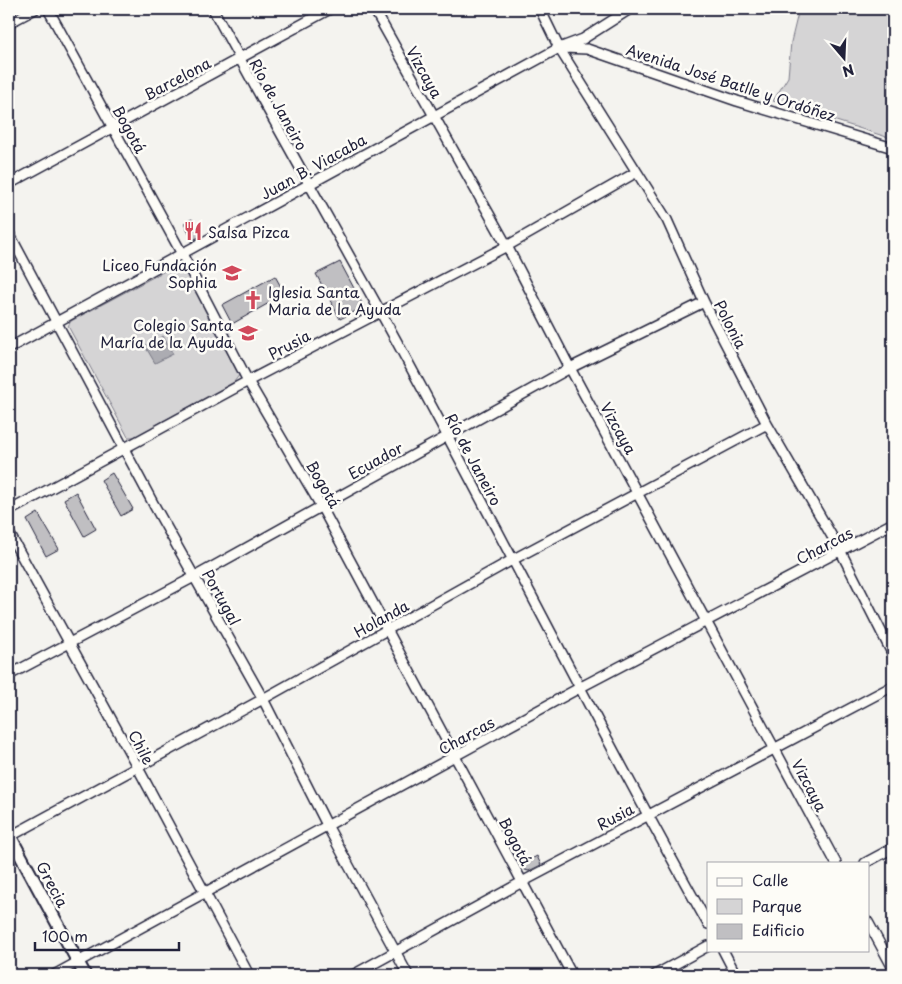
<svg xmlns="http://www.w3.org/2000/svg" width="902" height="984" viewBox="0 0 902 984" font-family="'Playpen Sans',sans-serif">
<rect width="100%" height="100%" fill="#f4f3ef"/>
<filter id="ink" filterUnits="userSpaceOnUse"><feTurbulence type="fractalNoise" baseFrequency=".02" numOctaves="2"/><feDisplacementMap in="SourceGraphic" scale="10" xChannelSelector="R" yChannelSelector="G"/><feConvolveMatrix kernelMatrix="1 2 1 2 8 2 1 2 1" color-interpolation-filters="sRGB"/></filter>
<g filter="url(#ink)">
<path fill="#d5d4d5" stroke="#7c7b88" d="M 799,9 L 893,9 L 893,139 L 773,101 L 788,77 L 791,42 Z
M 179,265 L 185,268 L 190,278 L 240,374 L 234,382 L 134,437 L 128,437 L 68,326 L 71,321 L 174,266 Z"/>
<path fill="#acacb2" stroke="#757582" d="M 163,336 L 173,354 L 155,363 L 145,346 Z"/>
<path fill="#c0bfc2" stroke="#22223b" d="M 192,219 L 201,236 L 193,240 L 184,223 Z
M 340,262 L 364,307 L 340,319 L 316,274 Z
M 275,276 L 285,294 L 232,324 L 222,305 Z
M 112,473 L 133,509 L 121,516 L 101,480 Z
M 76,492 L 96,529 L 84,536 L 64,499 Z
M 38,513 L 59,549 L 46,556 L 27,520 Z
M 537,856 L 541,865 L 529,871 L 525,870 L 522,864 Z"/>
<g fill="none" stroke-linecap="round" stroke-linejoin="round">
<g stroke="#22223b" stroke-width="12">
<path id="minor" d="M 48,9 L 182,254 L 248,381 L 321,506 L 572,975
M 213,9 C 267,110 324,210 380,311 C 492,514 594,722 708,924
M 374,9 L 507,246 L 570,368 L 836,863
M 540,9 L 559,48 L 667,220 L 704,302 L 767,424 L 841,552 L 893,655
M 9,23 L 35,9
M 564,48 L 587,49 L 737,101 L 893,148
M 9,184 L 330,9
M 9,233 L 154,505 L 263,699 L 328,827 L 408,975
M 9,348 L 559,48 L 583,39 L 630,9
M 9,511 L 248,381 L 507,246 L 635,173
M 9,533 L 138,768 L 249,975
M 9,675 L 196,576 L 570,368 L 704,302
M 9,837 L 263,699 L 512,560 L 767,424
M 865,863 L 893,848
M 868,922 L 893,968
M 723,950 L 736,975
M 54,975 L 581,687 L 893,523
M 353,975 L 522,882 L 893,686
M 655,975 L 708,946"/>
</g>
<g stroke="#22223b" stroke-width="15">
<path id="tertiary" d="M 9,834 L 85,975"/>
</g>
<use href="#minor" stroke="#fdfcf7" stroke-width="9"/>
<use href="#tertiary" stroke="#fdfcf7" stroke-width="11"/>
</g>
</g>
<defs>
<g id="restaurant-bare" transform="scale(1.5)"><path d="M-5-6h1v4h1v-4h1v4h1v-4h1v5L-1.5 .5V6h-2V.5L-5-1ZM5-6V6H3V1.5H1.5Q1.5-4 5-6Z" fill="#d1495b" stroke="#fdfcf7" stroke-width="2.5" paint-order="stroke"/></g>
<g id="school-bare" transform="scale(1.5)"><path d="M0-5L7-2L0 1L-7-2ZM-4 1L0 2.5L4 1V4Q0 6-4 4Z" fill="#d1495b" stroke="#fdfcf7" stroke-width="2.5" paint-order="stroke"/></g>
<g id="church-bare" transform="scale(1.5)"><path d="M-1.2-6h2.4v3.5h3.3v2.4h-3.3V6h-2.4V-.1h-3.3v-2.4h3.3Z" fill="#d1495b" stroke="#fdfcf7" stroke-width="2.5" paint-order="stroke"/></g>
</defs>
<g fill-rule="evenodd">
<use href="#restaurant-bare" x="193" y="231"/>
<use href="#school-bare" x="232" y="273"/>
<use href="#church-bare" x="253" y="300"/>
<use href="#school-bare" x="248" y="333"/>
</g>
<g text-anchor="middle" dominant-baseline="central" stroke-width="5" stroke-linejoin="round" paint-order="stroke">
<g font-size="15" fill="#22223b" stroke="#fdfcf7">
<text transform="translate(425 72) rotate(61)">Vizcaya</text>
<text transform="translate(177 78) rotate(-28)">Barcelona</text>
<text transform="translate(731 82) rotate(18)">Avenida José Batlle y Ordóñez</text>
<text transform="translate(279 104) rotate(61)">Río de Janeiro</text>
<text transform="translate(130 129) rotate(61)">Bogotá</text>
<text transform="translate(313 166) rotate(-29)">Juan B. Viacaba</text>
<text transform="translate(731 324) rotate(63)">Polonia</text>
<text transform="translate(289 344) rotate(-28)">Prusia</text>
<text transform="translate(619 428) rotate(61)">Vizcaya</text>
<text transform="translate(474 459) rotate(62)">Río de Janeiro</text>
<text transform="translate(375 460) rotate(-29)">Ecuador</text>
<text transform="translate(324 484) rotate(60)">Bogotá</text>
<text transform="translate(824 545) rotate(-28)">Charcas</text>
<text transform="translate(222 597) rotate(61)">Portugal</text>
<text transform="translate(381 618) rotate(-29)">Holanda</text>
<text transform="translate(466 735) rotate(-29)">Charcas</text>
<text transform="translate(142 747) rotate(62)">Chile</text>
<text transform="translate(810 785) rotate(62)">Vizcaya</text>
<text transform="translate(615 816) rotate(-28)">Rusia</text>
<text transform="translate(516 841) rotate(62)">Bogotá</text>
<text transform="translate(53 884) rotate(62)">Grecia</text>
</g>
<g font-size="15" fill="#22223b" stroke="#fdfcf7" text-anchor="start">
<text x="208" y="231">Salsa Pizca</text>
<text x="217" y="264" text-anchor="end">Liceo Fundación<tspan x="217" dy="17">Sophia</tspan></text>
<text x="268" y="291">Iglesia Santa<tspan x="268" dy="17">Maria de la Ayuda</tspan></text>
<text x="233" y="324" text-anchor="end">Colegio Santa<tspan x="233" dy="17">María de la Ayuda</tspan></text>
</g>
</g>
<rect width="902" height="984" fill="none" stroke="#fdfcf7" stroke-width="30"/>
<rect x="15" y="15" width="872" height="954" fill="none" stroke="#22223b" stroke-width="2" filter="url(#ink)"/>
<rect x="707" y="862" width="162" height="90" fill="#fdfcf7" stroke="#a5a5ac"/>
<rect x="717" y="878" width="25" height="8" fill="#fdfcf7" stroke="#a5a5ac"/>
<text x="752" y="886" font-size="15" fill="#22223b">Calle</text>
<rect x="717" y="899" width="25" height="15" fill="#d5d4d5" stroke="#a5a5ac"/>
<text x="752" y="912" font-size="15" fill="#22223b">Parque</text>
<rect x="717" y="924" width="25" height="15" fill="#c0bfc2" stroke="#a5a5ac"/>
<text x="752" y="936" font-size="15" fill="#22223b">Edificio</text>
<g transform="translate(844 58) rotate(161)" stroke="#fdfcf7" stroke-width="4" paint-order="stroke">
<path d="M0-4L9 19L0 12L-9 19Z" fill="#22223b"/>
<text y="-8" font-size="14" font-weight="bold" text-anchor="middle" fill="#22223b">N</text>
</g>
<path d="M35 942v8h144v-8" fill="none" stroke="#22223b" stroke-width="2.5"/>
<text x="42" y="942" font-size="15" fill="#22223b" stroke="#fdfcf7" stroke-width="4" paint-order="stroke">100 m</text>
</svg>
